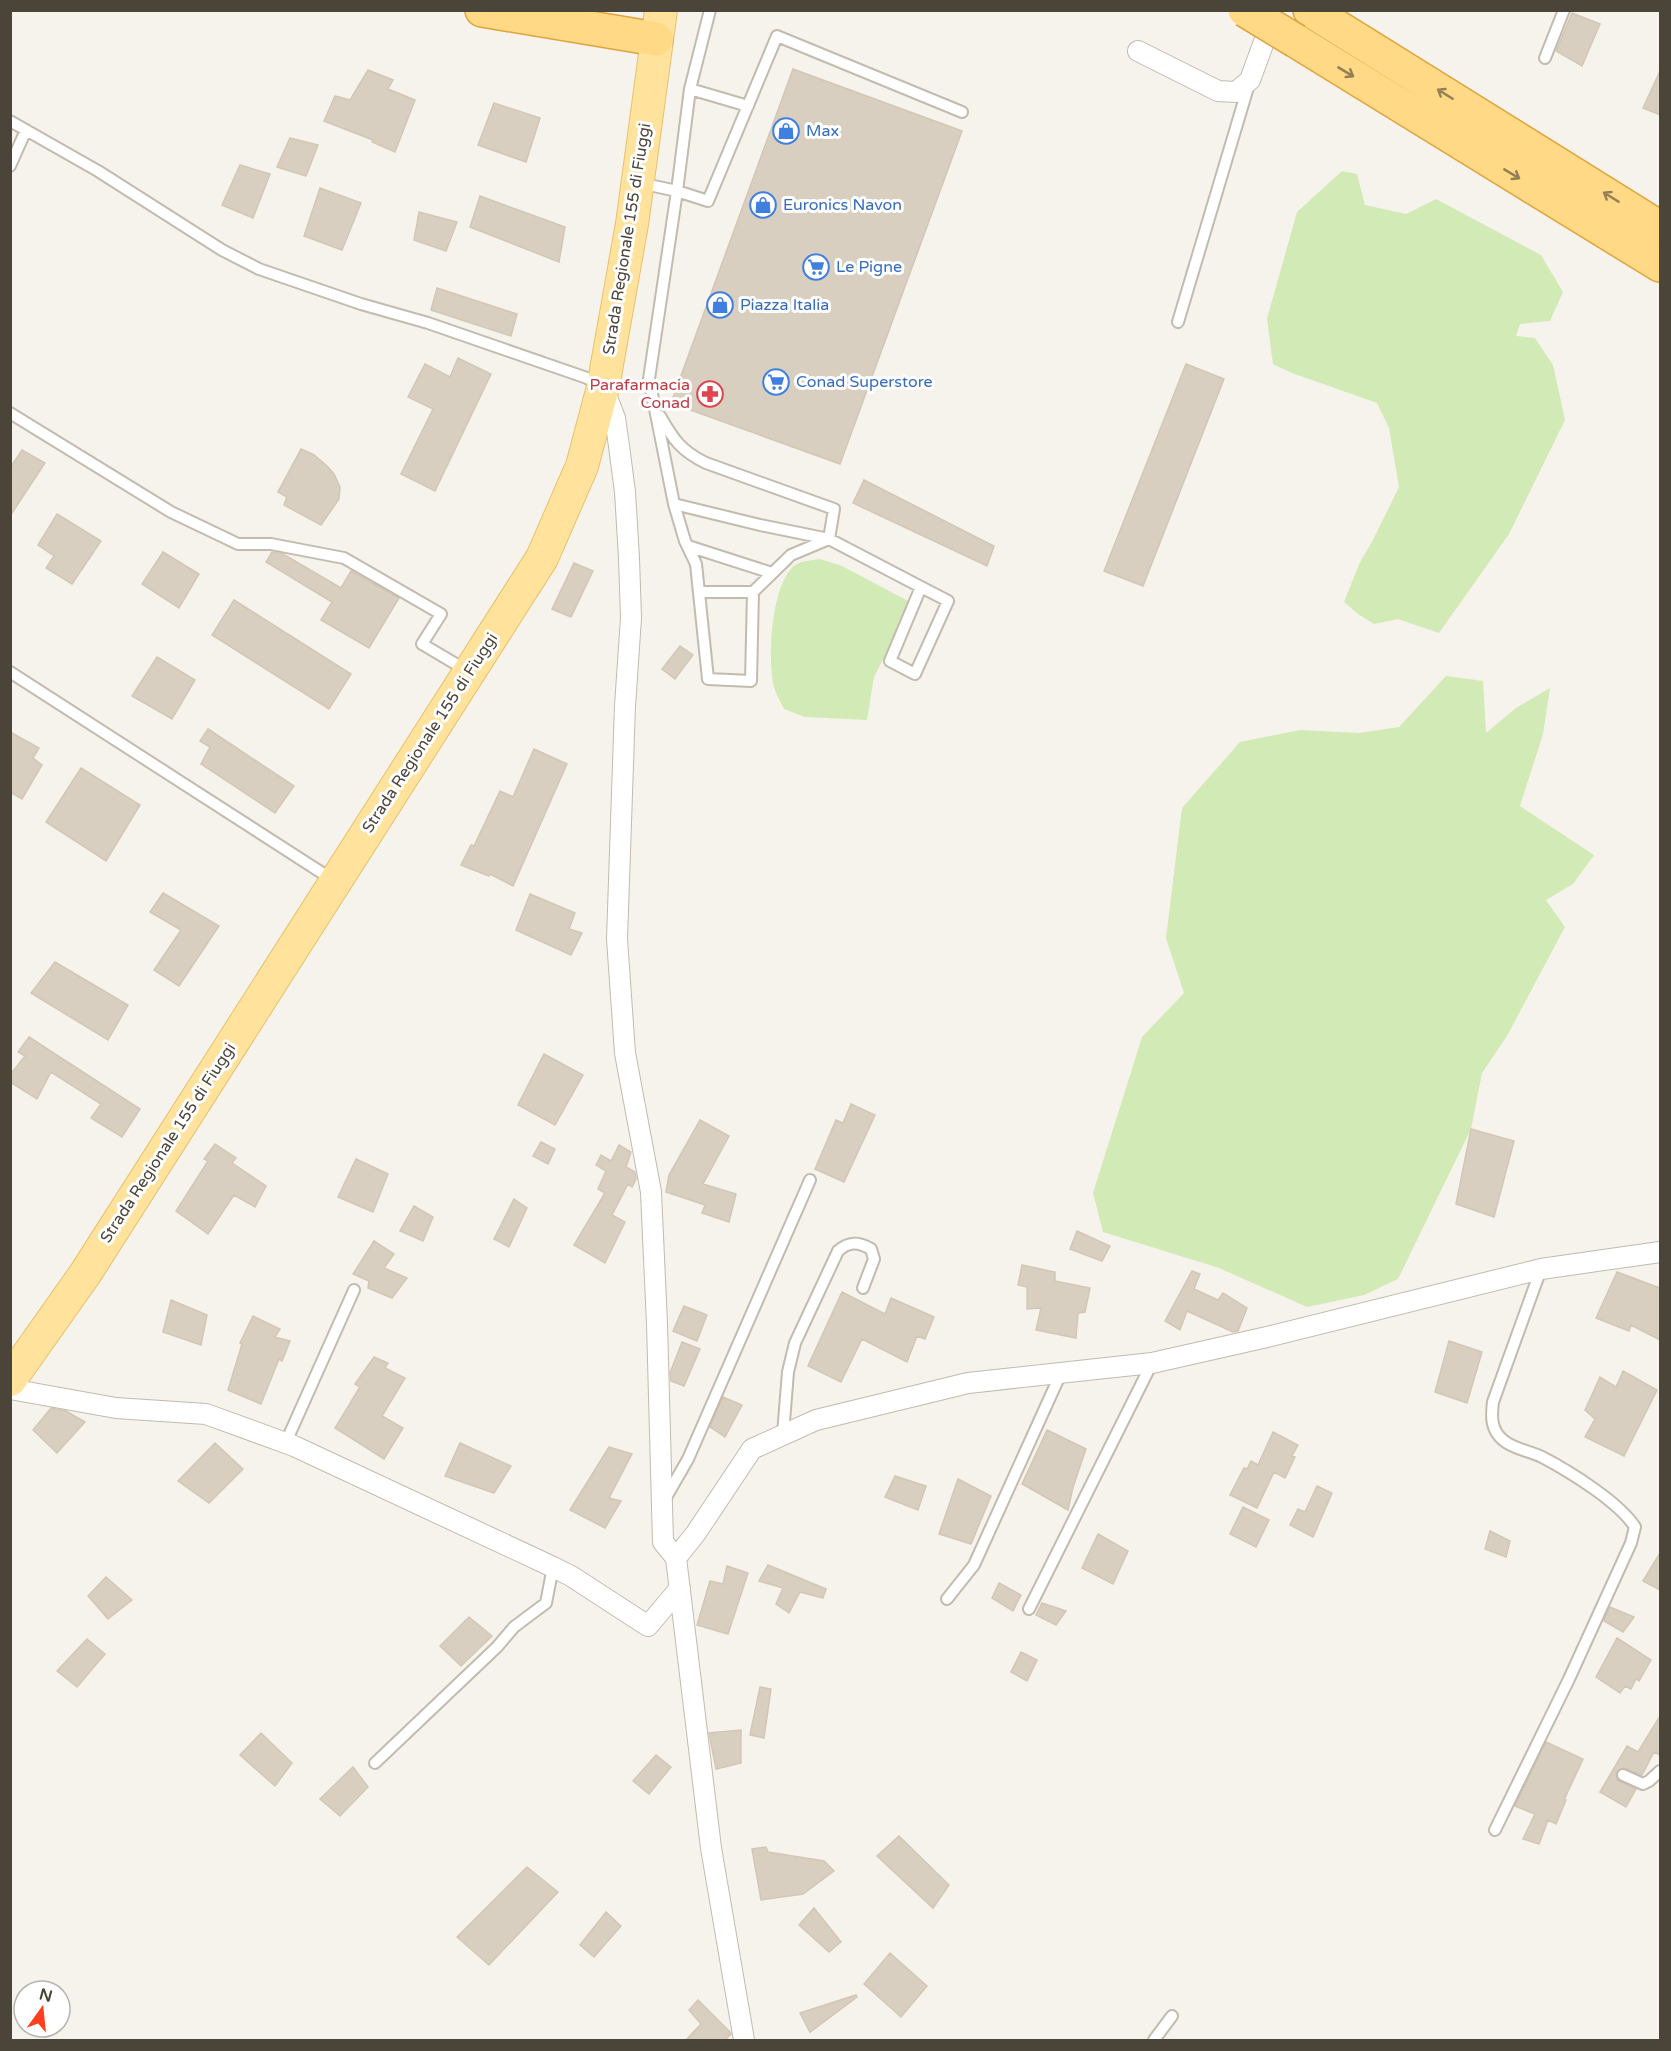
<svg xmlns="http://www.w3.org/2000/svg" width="1671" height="2051" viewBox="0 0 1671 2051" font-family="'Varela Round',sans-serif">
<rect width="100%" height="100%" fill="#f6f3ec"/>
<path fill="#d2eab5" d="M 1342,171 L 1357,174 L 1365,205 L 1406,214 L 1436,199 L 1541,255 L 1563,292 L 1550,321 L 1520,324 L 1516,336 L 1535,338 L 1553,365 L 1565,420 L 1509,534 L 1439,633 L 1398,619 L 1374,624 L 1358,614 L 1344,602 L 1360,562 L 1373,540 L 1399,487 L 1389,428 L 1377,403 L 1292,373 L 1273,364 L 1267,319 L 1297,212 Z
M 820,559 L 842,566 L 912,603 L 874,677 L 867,720 L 805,717 L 784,709 C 781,702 776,695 774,687 C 767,662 771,578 797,564 C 803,561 813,560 820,559 Z
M 1446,676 L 1483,681 L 1486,733 L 1516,708 L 1550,688 L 1543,734 L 1520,806 L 1594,855 L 1573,884 L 1546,900 L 1565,927 L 1507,1036 L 1482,1073 L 1471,1129 L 1398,1279 L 1364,1295 L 1307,1307 L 1219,1268 L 1103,1232 L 1093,1193 L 1142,1037 L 1184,993 L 1166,938 L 1182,808 L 1240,742 L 1300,730 L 1359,733 L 1399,727 Z"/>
<path fill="#d8cfc1" stroke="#d3c7b4" stroke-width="1.5" d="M 1572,13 L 1600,24 L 1582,66 L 1556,51 Z
M 793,69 L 962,131 L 840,464 L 671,403 Z
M 368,70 L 393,80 L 388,89 L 415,100 L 395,152 L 372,142 L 373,140 L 324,121 L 335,96 L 350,100 Z
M 1660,71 L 1660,115 L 1643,108 Z
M 494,103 L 540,118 L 526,162 L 478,145 Z
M 290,138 L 318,145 L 306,176 L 277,167 Z
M 240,165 L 270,174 L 253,218 L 222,205 Z
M 320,188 L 361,203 L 342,250 L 304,236 Z
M 480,196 L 565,227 L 559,262 L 470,227 Z
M 419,212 L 457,222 L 446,251 L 414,240 Z
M 437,288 L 517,314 L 511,336 L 431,310 Z
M 458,358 L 491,374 L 435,491 L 401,474 L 433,409 L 408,397 L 425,364 L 450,377 Z
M 1186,364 L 1224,379 L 1143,586 L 1104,571 Z
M 301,449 L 314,455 L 327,466 L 334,474 L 340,487 L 339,499 L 321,525 L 284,505 L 287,497 L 278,492 Z
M 22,450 L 45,463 L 10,516 L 10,468 Z
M 864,480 L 994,546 L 987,566 L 853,503 Z
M 57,514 L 101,541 L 72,584 L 46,568 L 54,556 L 38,545 Z
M 163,552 L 199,574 L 179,608 L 142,584 Z
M 272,552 L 283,554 L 341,588 L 351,571 L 399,598 L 369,648 L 321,620 L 332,602 L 266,562 Z
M 574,563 L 593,571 L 571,617 L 552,609 Z
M 234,600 L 351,674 L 329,709 L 212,635 Z
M 680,646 L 693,655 L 675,679 L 662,669 Z
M 157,657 L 195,680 L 172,719 L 132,696 Z
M 208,729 L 294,786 L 275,813 L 201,764 L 210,747 L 200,741 Z
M 10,732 L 39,748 L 33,758 L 42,765 L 22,799 L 10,792 Z
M 534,749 L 567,764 L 513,886 L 490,874 L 489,876 L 461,865 L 471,845 L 474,846 L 500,791 L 513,797 Z
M 81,768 L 140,805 L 106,861 L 46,822 Z
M 163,893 L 219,926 L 179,986 L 154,970 L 181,930 L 150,912 Z
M 530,894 L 575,913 L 569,929 L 582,933 L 571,955 L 516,930 Z
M 55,962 L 128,1005 L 108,1040 L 31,993 Z
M 29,1037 L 140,1109 L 122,1137 L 91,1118 L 101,1104 L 51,1072 L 37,1099 L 10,1082 L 10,1075 L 25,1056 L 18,1052 Z
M 544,1054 L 583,1075 L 555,1125 L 518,1105 Z
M 851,1104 L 875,1115 L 844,1182 L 815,1169 L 836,1120 L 843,1123 Z
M 700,1120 L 729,1136 L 703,1184 L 736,1194 L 729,1222 L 702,1213 L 705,1205 L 666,1192 L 669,1175 Z
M 1471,1129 L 1514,1141 L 1494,1217 L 1456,1204 Z
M 541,1142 L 555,1149 L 548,1164 L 533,1156 Z
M 215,1144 L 236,1158 L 232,1163 L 266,1186 L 255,1207 L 234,1195 L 208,1234 L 176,1211 L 208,1161 L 204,1159 Z
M 619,1145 L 631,1152 L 626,1167 L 635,1172 L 636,1179 L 632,1187 L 628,1184 L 612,1215 L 625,1222 L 605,1263 L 574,1245 L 605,1193 L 598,1189 L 606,1171 L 596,1165 L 601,1155 L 611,1161 Z
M 356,1159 L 388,1174 L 373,1212 L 338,1197 Z
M 514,1199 L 527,1208 L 509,1247 L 494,1239 Z
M 414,1206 L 433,1217 L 423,1241 L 400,1231 Z
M 1077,1231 L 1110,1246 L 1102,1261 L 1070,1249 Z
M 374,1241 L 394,1254 L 384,1268 L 407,1278 L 392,1298 L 368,1288 L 369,1281 L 353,1274 Z
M 1022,1265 L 1055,1272 L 1055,1281 L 1090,1288 L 1085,1312 L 1078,1313 L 1076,1338 L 1036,1330 L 1041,1308 L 1027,1309 L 1027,1287 L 1018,1285 Z
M 1192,1271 L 1200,1274 L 1194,1289 L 1218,1300 L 1223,1293 L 1247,1308 L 1238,1331 L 1233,1332 L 1187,1311 L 1180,1330 L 1165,1321 Z
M 1617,1272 L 1660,1288 L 1660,1340 L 1631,1325 L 1629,1331 L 1596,1318 Z
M 842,1292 L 885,1314 L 891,1298 L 934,1317 L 925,1339 L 917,1336 L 907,1362 L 862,1339 L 841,1382 L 808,1366 Z
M 171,1300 L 207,1315 L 201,1345 L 163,1332 Z
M 684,1306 L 707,1315 L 697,1341 L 673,1331 Z
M 253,1316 L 280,1329 L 275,1337 L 290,1341 L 282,1361 L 279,1359 L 261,1404 L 228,1390 L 242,1344 L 240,1343 Z
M 1449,1341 L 1482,1352 L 1467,1403 L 1435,1392 Z
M 682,1342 L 700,1349 L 684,1386 L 671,1381 L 670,1373 Z
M 374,1357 L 388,1363 L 385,1368 L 405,1378 L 382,1416 L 403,1428 L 384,1459 L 335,1428 L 360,1387 L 355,1384 Z
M 1623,1371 L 1657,1390 L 1624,1456 L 1585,1437 L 1595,1419 L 1585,1410 L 1600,1377 L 1616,1387 Z
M 723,1397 L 742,1405 L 725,1437 L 710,1427 Z
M 51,1408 L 66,1411 L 85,1422 L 57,1453 L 33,1430 Z
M 1047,1430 L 1086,1449 L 1073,1487 L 1068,1510 L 1022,1484 Z
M 1273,1432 L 1298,1445 L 1292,1456 L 1295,1457 L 1285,1478 L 1274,1472 L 1257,1508 L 1230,1495 L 1244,1468 L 1247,1469 L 1251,1461 L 1258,1465 Z
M 215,1443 L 243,1469 L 209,1503 L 178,1481 Z
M 460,1443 L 511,1466 L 494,1493 L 445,1476 Z
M 609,1447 L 632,1454 L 609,1498 L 621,1501 L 605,1528 L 570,1510 Z
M 895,1476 L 926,1486 L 918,1510 L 885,1497 Z
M 958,1479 L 991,1496 L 971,1544 L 939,1534 Z
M 1317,1486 L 1332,1493 L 1313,1537 L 1290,1525 L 1298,1509 L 1305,1512 Z
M 1243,1507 L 1269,1520 L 1256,1547 L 1230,1534 Z
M 1490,1531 L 1510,1541 L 1506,1557 L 1485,1549 Z
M 1098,1534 L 1128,1551 L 1113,1584 L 1082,1568 Z
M 1660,1553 L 1660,1590 L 1643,1581 Z
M 768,1565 L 826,1589 L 823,1598 L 800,1592 L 789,1613 L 776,1604 L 783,1588 L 759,1581 Z
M 727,1566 L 748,1573 L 728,1634 L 697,1625 L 710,1581 L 723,1584 Z
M 106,1577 L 132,1600 L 108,1619 L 88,1596 Z
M 999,1583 L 1021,1595 L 1013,1611 L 992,1598 Z
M 1042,1603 L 1066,1611 L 1056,1625 L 1036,1615 Z
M 1610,1607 L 1634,1617 L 1623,1632 L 1604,1621 Z
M 469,1617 L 492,1636 L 461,1666 L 440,1646 Z
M 1617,1638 L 1651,1660 L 1639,1681 L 1636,1679 L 1631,1689 L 1625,1686 L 1620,1693 L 1596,1677 Z
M 87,1639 L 105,1654 L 77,1687 L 57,1671 Z
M 1021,1652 L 1037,1660 L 1027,1681 L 1011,1672 Z
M 760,1687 L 771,1689 L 764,1738 L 750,1735 Z
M 1660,1716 L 1660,1755 L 1654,1752 L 1642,1775 L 1623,1768 L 1616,1772 L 1617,1780 L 1636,1789 L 1626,1807 L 1600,1792 L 1627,1746 L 1638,1752 Z
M 741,1730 L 741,1763 L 716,1769 L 709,1733 Z
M 261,1733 L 292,1763 L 275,1786 L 240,1755 Z
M 1546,1742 L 1583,1759 L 1564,1800 L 1566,1800 L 1556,1824 L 1548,1820 L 1539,1844 L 1523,1839 L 1535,1814 L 1515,1806 Z
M 656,1755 L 671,1767 L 649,1794 L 633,1781 Z
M 353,1767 L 368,1787 L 340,1816 L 320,1799 Z
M 899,1836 L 949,1885 L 933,1908 L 877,1856 Z
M 766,1847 L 768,1852 L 824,1861 L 834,1871 L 803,1894 L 761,1900 L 752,1849 Z
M 527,1867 L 558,1892 L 489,1965 L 457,1937 Z
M 814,1908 L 841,1942 L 829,1952 L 799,1925 Z
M 606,1912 L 621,1926 L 594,1957 L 580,1945 Z
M 890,1953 L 927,1986 L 901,2017 L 864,1984 Z
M 856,1995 L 857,1997 L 810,2032 L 800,2013 Z
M 698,2000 L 730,2032 L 731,2034 L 725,2040 L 686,2040 L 701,2024 L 689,2010 Z"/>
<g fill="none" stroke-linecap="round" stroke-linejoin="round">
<g stroke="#c2bbae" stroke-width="14">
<path id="service" d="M 1545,58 L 1564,10
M 690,89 L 710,10
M 748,106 L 690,89 L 677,191 L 708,201 L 777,36 L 962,112
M 10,121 L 98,171 L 222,250 L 259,269 L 361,304 L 428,323 L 587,378 L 600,386
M 10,166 L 26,130
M 640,183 L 677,191 L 649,379 L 674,504 L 760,525 L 829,539 L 921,587 L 890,661 L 915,674 L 948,601 L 921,587
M 1178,322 L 1249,84
M 10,413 L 171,512 L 238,544 L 271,544 L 344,558 L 441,614 L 422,644 L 466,670
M 660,416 C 673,439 681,451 706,463 L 834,509 L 829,539 L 791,555 L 753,592 L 751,681 L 708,679 L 696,564 L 685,541 L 674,504
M 688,546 L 772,573
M 699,592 L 753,592
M 10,672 L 333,880
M 783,1434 L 788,1372 L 795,1343 L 838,1251 C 849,1241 858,1242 871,1249 L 874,1259 L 863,1288
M 286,1442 L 354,1290
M 665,1499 L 688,1459 L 810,1180
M 947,1599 L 974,1565 L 1061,1373
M 1029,1609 L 1152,1363
M 375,1763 L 497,1647 L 514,1627 L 546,1603 L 553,1567
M 1623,1775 L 1643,1784 L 1649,1781 L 1660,1771
M 1495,1830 L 1569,1679 L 1631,1543 L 1635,1527 C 1619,1502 1569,1471 1542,1457 C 1530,1451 1513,1449 1503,1440 C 1491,1430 1491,1417 1493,1402 L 1541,1269
M 1154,2040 L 1172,2016"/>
</g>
<g stroke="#c2bbae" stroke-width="22">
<path id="minor" d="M 1138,51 L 1218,91 L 1236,92 L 1250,80 L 1273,17
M 603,387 L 615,418 L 619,446 L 625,492 L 629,558 L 631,618 L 625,706 L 617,939 L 625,1053 L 651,1192 L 657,1324 L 663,1542 L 676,1558
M 10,1389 L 116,1408 L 206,1414 L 294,1446 L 553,1567 L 571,1576 L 648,1626 L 680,1588
M 744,2040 L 711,1848 L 676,1558 L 696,1533 L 752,1449 L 816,1420 L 968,1383 L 1152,1363 L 1267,1337 L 1541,1269 L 1660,1252"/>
</g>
<g stroke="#e6c16a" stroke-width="34">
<path id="primary" d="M 10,1380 L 85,1274 L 542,558 L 582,466 L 603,387 L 632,224 L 661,10"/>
</g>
<g stroke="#e0a43c" stroke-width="36">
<path id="trunk" d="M 482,10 L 656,39
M 1310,10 L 1660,228
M 1296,41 L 1660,265"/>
</g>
<use href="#service" stroke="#fff" stroke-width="10"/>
<use href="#minor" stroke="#fff" stroke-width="20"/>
<use href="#primary" stroke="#ffe39c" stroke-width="32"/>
<use href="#trunk" stroke="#ffd985" stroke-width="33"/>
<g stroke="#e0a43c" stroke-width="36" stroke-linecap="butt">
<path id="trunk-bridge" d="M 1245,10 L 1296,41"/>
</g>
<use href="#trunk-bridge" stroke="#ffd985" stroke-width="33"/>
</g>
<defs><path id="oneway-shaft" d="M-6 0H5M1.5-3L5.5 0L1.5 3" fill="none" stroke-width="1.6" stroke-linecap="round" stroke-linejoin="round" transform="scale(1.5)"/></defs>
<g stroke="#938057">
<use href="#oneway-shaft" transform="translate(1346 72) rotate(31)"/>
<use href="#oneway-shaft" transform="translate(1445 94) rotate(-148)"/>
<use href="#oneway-shaft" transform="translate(1512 174) rotate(31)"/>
<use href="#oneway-shaft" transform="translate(1611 197) rotate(-148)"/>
</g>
<defs>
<g id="shop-ring" transform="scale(1.35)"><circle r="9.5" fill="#fff" stroke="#3f7fe0" stroke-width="1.5"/><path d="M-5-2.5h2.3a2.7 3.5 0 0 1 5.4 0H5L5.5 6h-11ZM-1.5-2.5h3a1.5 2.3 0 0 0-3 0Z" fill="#3f7fe0"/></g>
<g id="supermarket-ring" transform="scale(1.35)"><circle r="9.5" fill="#fff" stroke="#3f7fe0" stroke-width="1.5"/><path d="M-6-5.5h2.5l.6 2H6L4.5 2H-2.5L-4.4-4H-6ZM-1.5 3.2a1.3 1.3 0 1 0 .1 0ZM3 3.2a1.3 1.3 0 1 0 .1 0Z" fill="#3f7fe0"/></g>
<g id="pharmacy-ring" transform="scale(1.35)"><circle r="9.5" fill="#fff" stroke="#e0444e" stroke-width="1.5"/><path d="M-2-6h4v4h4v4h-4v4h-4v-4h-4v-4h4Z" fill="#e0444e"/></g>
</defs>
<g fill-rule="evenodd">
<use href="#shop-ring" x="786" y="131"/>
<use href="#shop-ring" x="763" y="205"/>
<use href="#supermarket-ring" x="816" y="267"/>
<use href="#shop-ring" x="720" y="305"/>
<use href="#supermarket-ring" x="776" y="382"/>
<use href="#pharmacy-ring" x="710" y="394"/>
</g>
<g text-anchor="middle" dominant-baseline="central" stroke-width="6" stroke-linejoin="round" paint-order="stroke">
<g font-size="16" fill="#366cbe" stroke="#fff" text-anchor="start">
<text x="806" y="131">Max</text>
<text x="783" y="205">Euronics Navon</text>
<text x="836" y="267">Le Pigne</text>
<text x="740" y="305">Piazza Italia</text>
<text x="796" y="382">Conad Superstore</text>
</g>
<g font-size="16" fill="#4b4439" stroke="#fff">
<text transform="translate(627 239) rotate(-81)">Strada Regionale 155 di Fiuggi</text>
<text transform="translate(430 733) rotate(-57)">Strada Regionale 155 di Fiuggi</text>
<text transform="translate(168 1143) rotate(-57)">Strada Regionale 155 di Fiuggi</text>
</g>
<g font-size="16" fill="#be3a42" stroke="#fff" text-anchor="end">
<text x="690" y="385">Parafarmacia<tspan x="690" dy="18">Conad</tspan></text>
</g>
</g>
<rect width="1671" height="2051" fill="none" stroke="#4b4439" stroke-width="24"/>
<g transform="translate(42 2009) rotate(15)"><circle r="28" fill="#ffffff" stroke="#b7b4b0" stroke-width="1.5"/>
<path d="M0-4.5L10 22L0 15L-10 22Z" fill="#fc3f1d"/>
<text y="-9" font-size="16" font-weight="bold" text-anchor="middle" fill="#4b4439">N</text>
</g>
</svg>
